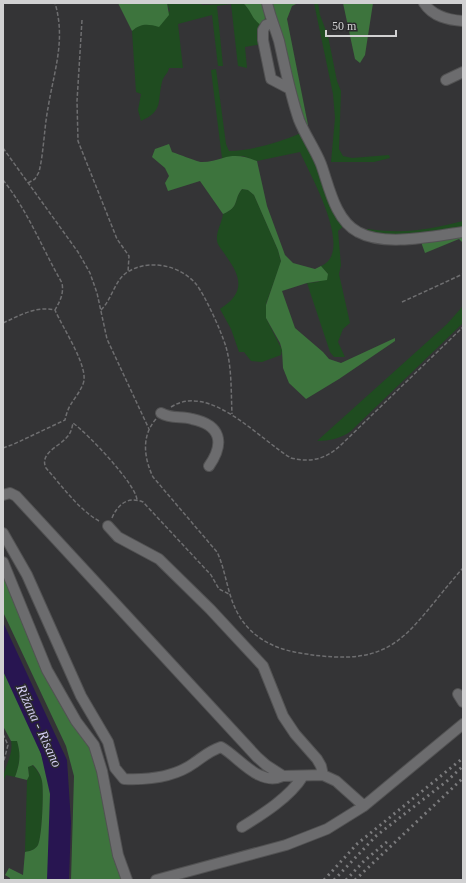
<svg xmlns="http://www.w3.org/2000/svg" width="466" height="883" viewBox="0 0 466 883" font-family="'Times New Roman',serif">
<rect width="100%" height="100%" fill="#343436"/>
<path fill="#1f4c20" d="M 167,3 L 201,3 L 202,5 L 243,3 C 251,10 254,18 261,25 L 262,44 L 245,47 L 247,68 L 238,66 L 231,4 L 217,6 L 223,66 L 218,66 L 212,15 L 178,24 L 183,68 L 169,68 C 168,74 163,76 162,82 C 157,101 164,111 141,121 L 138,110 L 141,94 L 136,92 L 132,31 L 137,26 L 147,24 L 170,11 Z
M 314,3 L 318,3 L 320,15 L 328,36 L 337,81 L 341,91 L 339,149 L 343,156 L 352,158 L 389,155 L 390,158 L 374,162 L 331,162 L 335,118 L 333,94 Z
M 216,69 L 226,144 L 229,151 C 254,150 278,143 301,133 L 345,225 L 338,231 L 341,265 L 339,274 L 350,323 L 343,329 L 338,342 L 345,357 L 334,357 L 330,352 L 307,283 L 318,282 L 328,274 L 321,266 C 355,252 310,175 300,152 L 257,161 L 243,156 L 222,158 L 211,70 Z
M 242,189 L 248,190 L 254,195 L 278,250 L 281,262 L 266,304 L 266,318 L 282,350 L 281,355 L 262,362 L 251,361 L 244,352 L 239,352 L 231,329 L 220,309 C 245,293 242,278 226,256 C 223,251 217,245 217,240 C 216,231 222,223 223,214 C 240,207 233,200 242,189 Z
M 463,221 L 463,229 L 428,234 L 384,236 L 362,231 L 368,229 C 405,234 427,230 463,221 Z
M 463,306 L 463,323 L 351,431 C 342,438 329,441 317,441 L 447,324 Z
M 11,741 L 17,741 C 21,755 20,763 15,777 L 6,775 L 3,782 C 3,767 14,756 11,741 Z
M 32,765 C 37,769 40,775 42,781 C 44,789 42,838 38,845 C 35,850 30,851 25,852 L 27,780 L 29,776 L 28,767 Z"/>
<path fill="#3d743d" d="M 118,3 L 167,3 L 169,15 L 159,27 C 148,24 141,23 132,31 Z
M 243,3 L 264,3 L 265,19 L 261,25 C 252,20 252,11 243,3 Z
M 272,3 L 298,3 L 292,6 L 287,19 L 308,125 L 307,131 L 271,8 Z
M 343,3 L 373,3 L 365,55 L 360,63 L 355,59 Z
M 169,144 L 172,152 C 179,154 197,162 202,162 C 210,162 216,160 223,158 C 236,154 246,157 257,161 L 267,206 L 285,255 L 293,263 L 315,269 L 321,266 L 328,274 L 327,280 L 307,283 L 282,291 L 295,328 L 323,352 L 329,359 L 341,363 L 395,338 L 395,341 L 339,379 L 306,399 L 289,383 L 283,368 L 282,350 L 280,343 L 266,318 L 266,305 L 281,261 L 278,250 L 254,195 L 248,190 L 242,189 C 233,200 240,207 223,214 L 200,181 L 168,191 L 165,183 L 169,176 L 165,168 L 152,157 L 155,149 Z
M 463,235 L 463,243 L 459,239 L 425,253 L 421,242 Z
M 3,576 L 15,598 L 59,702 L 73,725 L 91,745 L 104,803 L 110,839 L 124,880 L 71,880 L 74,776 L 66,746 L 3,612 Z
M 3,665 C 27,713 51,764 53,819 C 53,839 50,860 49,880 L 10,880 L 10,878 L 5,875 L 9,868 L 23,875 L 25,852 C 30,851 35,850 38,845 C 42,838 44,790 42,781 C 41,775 37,769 33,765 L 28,767 L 29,776 L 27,780 L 15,777 C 20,763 21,755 17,741 L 11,741 L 3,726 Z"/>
<path fill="#281551" d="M 3,622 L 67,760 L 71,822 L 69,880 L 47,880 L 50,794 L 41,754 L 3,671 Z"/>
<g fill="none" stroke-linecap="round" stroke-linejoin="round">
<g stroke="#525253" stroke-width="12">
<path id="minor" d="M 267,3 C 270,16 275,28 279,41 C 285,67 290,94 299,120 C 305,135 315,149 321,164 C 329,186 335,220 358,232 C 385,247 433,236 463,232
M 424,3 C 433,17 449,20 463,21
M 273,23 L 266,25 L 263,30 L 263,40 L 271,79 L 290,89
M 446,80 L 463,72
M 161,413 C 171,419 181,416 192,419 C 221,425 225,443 209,466
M 3,495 L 10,493 L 16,496 L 257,757 L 266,765 L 283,776
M 108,526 L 118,537 L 159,559 L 210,609 L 263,666 L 283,716 L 295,734 L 317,759 L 321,766 L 323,775
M 3,533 L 27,575 L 81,696 L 108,742 L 115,768 L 124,779 C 147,780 175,777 194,763 C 203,757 209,751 221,747 C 239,757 259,787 283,776 L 323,775 L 336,781 L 364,806
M 3,562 L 47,670 L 76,721 L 94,745 L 102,771 L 118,855 L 127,880
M 458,694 L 463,702
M 242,827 C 263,814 290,797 303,776
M 156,880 L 286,845 L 327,829 L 364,806 L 463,724"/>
</g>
<path stroke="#6e6e70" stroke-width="1.5" stroke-dasharray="4 2" stroke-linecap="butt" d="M 82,20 L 77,101 L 78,141 L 117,239 L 129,256 L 128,272
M 3,148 L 78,252 L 90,273 L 97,293 L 107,339 L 149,429
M 3,180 C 28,211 42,248 62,283 C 64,294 60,301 55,310
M 28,183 L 35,179 L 39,172 C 44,151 44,129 48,108 C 54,71 66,40 55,3
M 402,302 L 463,274
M 101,310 C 112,299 114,282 126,273 C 148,258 180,265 196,284 C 205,295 222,333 226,347 C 232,368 231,393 232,414
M 3,323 C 21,315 35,306 55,310
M 171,407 C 210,382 260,440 291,458 C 312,463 326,459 342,444 L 463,327
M 156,419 C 141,436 144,458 153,477 L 217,552 C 226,571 227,593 237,612 C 250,637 274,649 300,653 C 399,670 405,633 463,568
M 3,448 L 14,444 L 65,420 C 69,401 77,399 83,384 C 90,368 62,327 55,310
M 112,518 C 118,504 128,496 143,502 L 211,575 L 219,589 L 229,594
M 99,521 C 78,509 62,486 46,468 C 39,453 59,447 67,437 C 71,433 72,428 73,423 C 87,433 136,484 137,500
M 3,734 L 8,745 L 3,764"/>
<use href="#minor" stroke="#6c6c6e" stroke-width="10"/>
<path stroke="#7b7b7d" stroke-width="3" stroke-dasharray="2 4" stroke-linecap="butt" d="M 324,880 L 357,844 L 463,758
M 334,880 L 376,836 L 447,781 L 463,766
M 346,880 L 364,861 L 388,841
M 355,880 L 463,778"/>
</g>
<g text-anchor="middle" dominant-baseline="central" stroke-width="3" stroke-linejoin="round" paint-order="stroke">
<g font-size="14" font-style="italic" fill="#d6d0f6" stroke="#2a2a2c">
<text transform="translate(39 726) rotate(65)">Rižana - Risano</text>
</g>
</g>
<rect width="466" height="883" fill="none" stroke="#d1d1d2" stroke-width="8"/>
<path d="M326 30v6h70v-6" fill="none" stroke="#d1d1d2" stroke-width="2"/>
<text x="332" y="30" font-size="12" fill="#d1d1d2" stroke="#2a2a2c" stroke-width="3" paint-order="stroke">50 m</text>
</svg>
